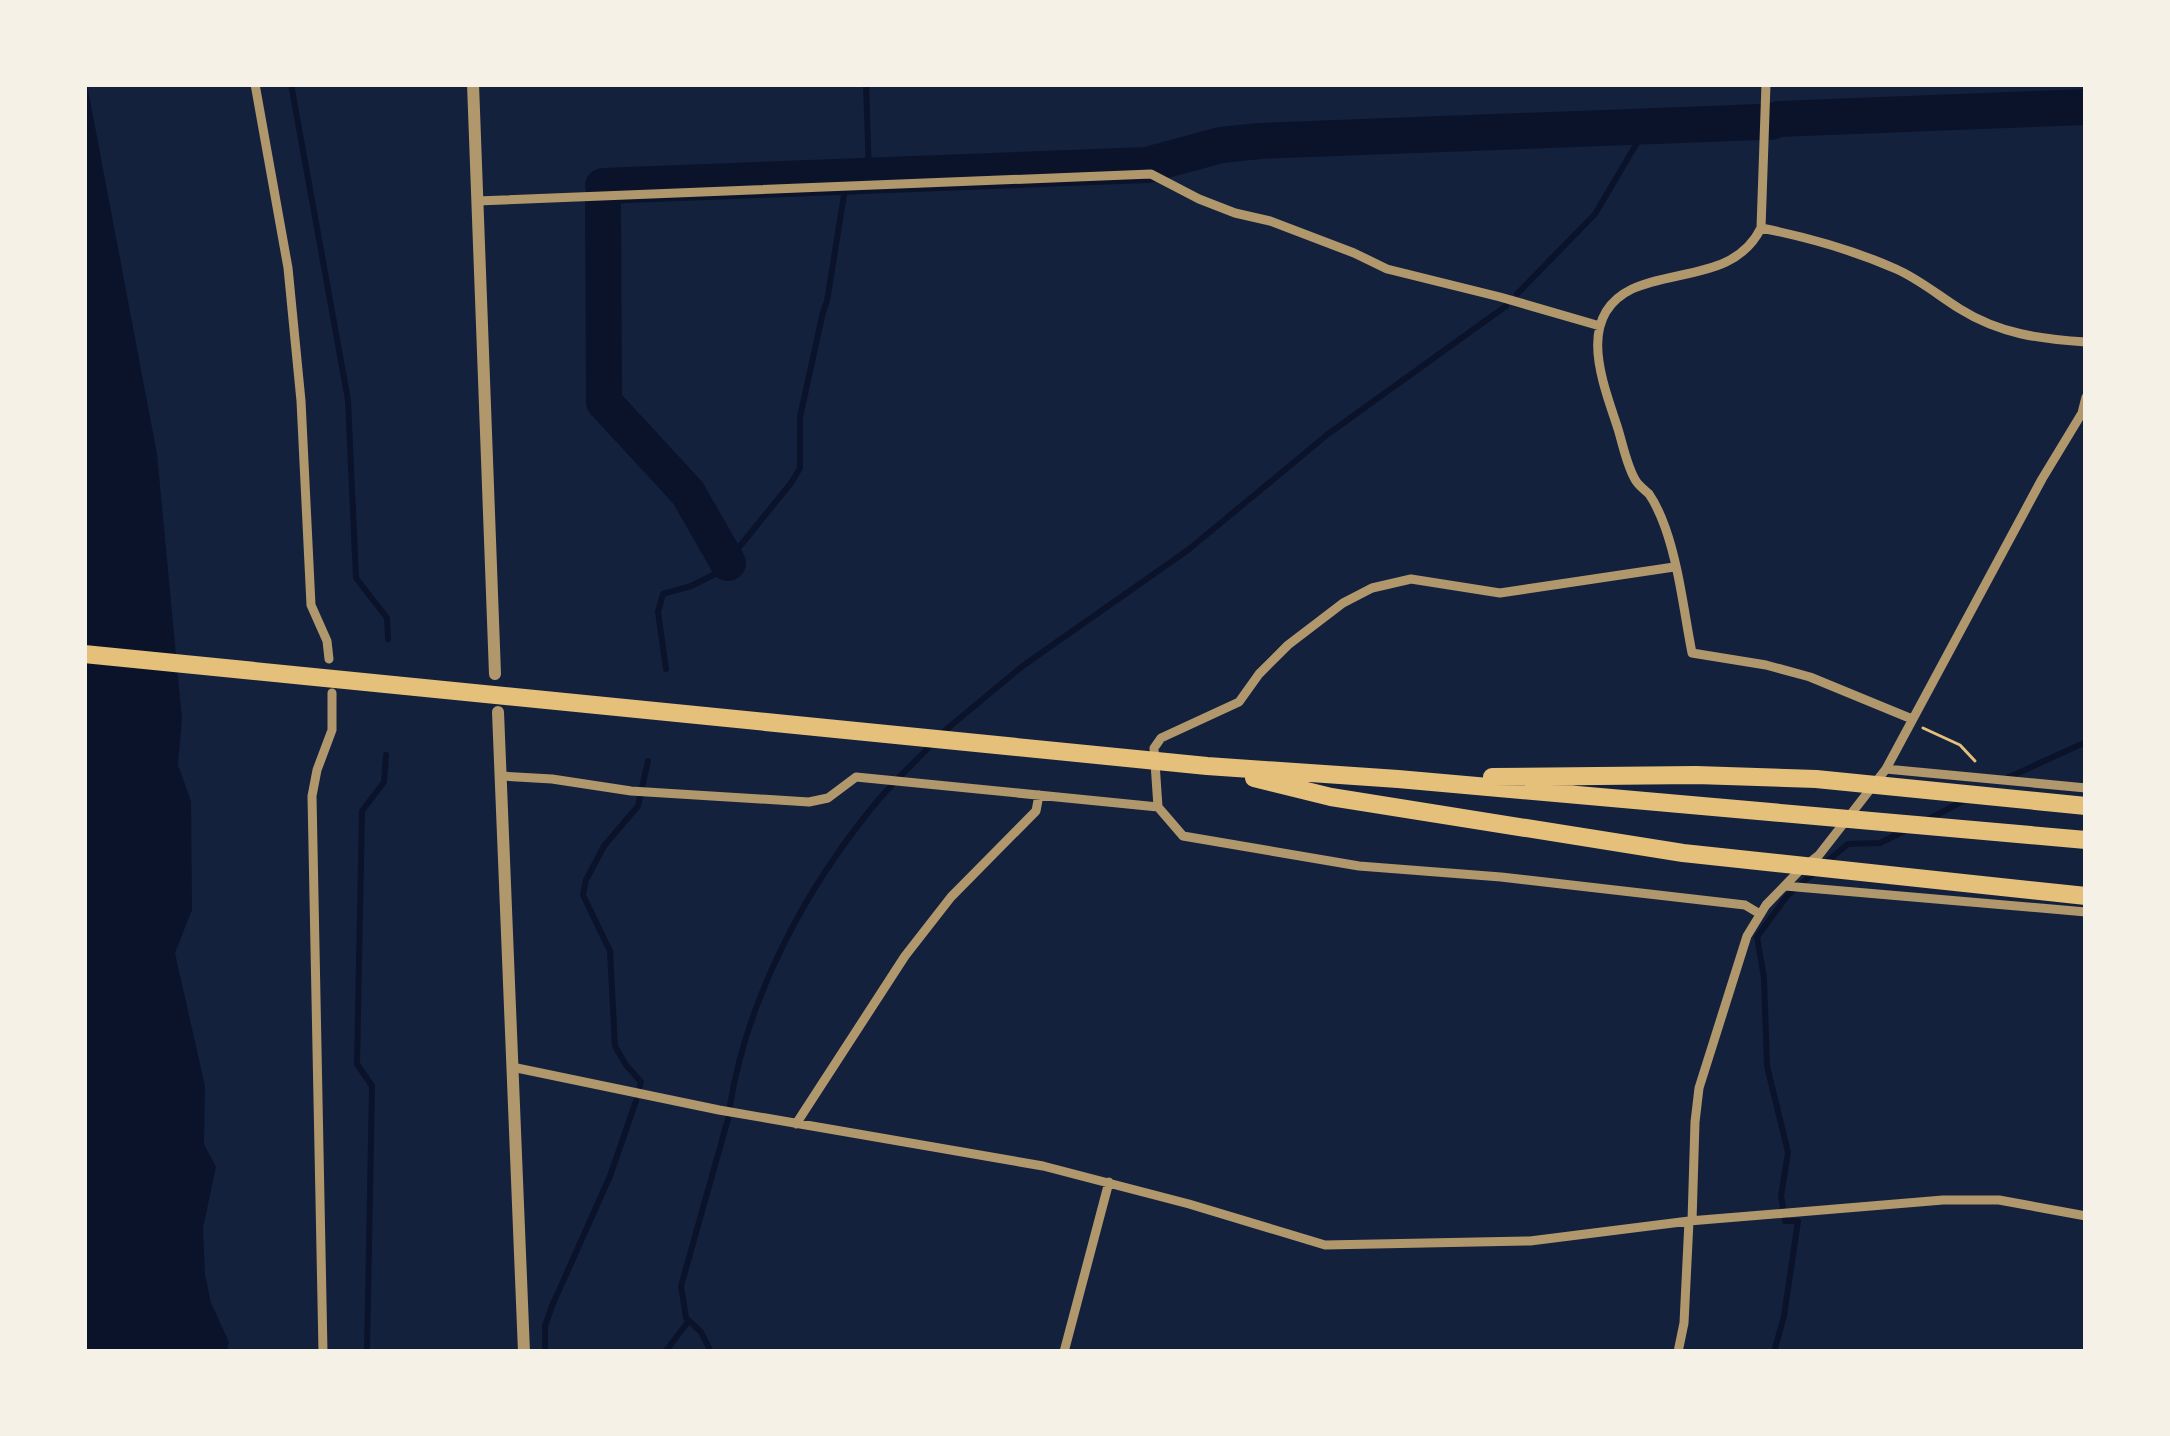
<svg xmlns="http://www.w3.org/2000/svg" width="2170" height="1436" viewBox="0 0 2170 1436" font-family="'Playfair Display',serif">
<rect width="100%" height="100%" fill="#14213d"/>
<path fill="#0b132b" d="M 84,84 L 87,84 L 157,454 L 182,718 L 178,765 L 191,801 L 192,910 L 175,953 L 205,1086 L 204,1144 L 216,1167 L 203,1228 L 205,1274 L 211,1303 L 229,1342 L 227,1352 L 84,1352 Z"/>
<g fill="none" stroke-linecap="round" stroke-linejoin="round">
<path stroke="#0b132b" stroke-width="6" d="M 291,84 L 348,400 L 356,578 L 387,618 L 388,639
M 866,84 L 869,174
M 846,179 L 846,175
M 1517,294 L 1595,214 L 1647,126
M 666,669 L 658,612 L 663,594 L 691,586 L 719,572 L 791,483 L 800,468 L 800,417 L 823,312 L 827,301 L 844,195
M 942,733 L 1024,665 L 1188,550 L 1328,434 L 1506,306
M 2005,779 L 2086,742
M 1927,820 L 1963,801
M 1825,863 L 1848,844 L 1880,843 L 1904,831
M 640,1086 L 641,1082 L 626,1065 L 615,1046 L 610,951 L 583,895 L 586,880 L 604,846 L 638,806 L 648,761
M 730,1105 C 748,996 805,889 875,804 C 893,782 914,763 933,743
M 1783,1207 L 1781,1196 L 1788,1152 L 1767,1066 L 1764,978 L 1757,937 L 1787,896 L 1815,872
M 367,1352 L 372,1086 L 357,1064 L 362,811 L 384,782 L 386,755
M 545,1352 L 545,1326 L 552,1306 L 610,1176 L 636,1101
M 665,1352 L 688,1322
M 711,1352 L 701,1332 L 686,1318 L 681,1286 L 728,1119
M 1774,1352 L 1784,1316 L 1798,1221 L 1785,1221 L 1785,1218"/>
<path stroke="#0b132b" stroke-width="36" d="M 1771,122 L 1778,119 L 2086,107
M 603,186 L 1147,165 L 1221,145 L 1259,141 L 1760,122
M 603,205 L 604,402 L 688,493 L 728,563"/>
<path stroke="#e5c07b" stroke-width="3" d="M 1923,728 L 1960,745 L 1975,761"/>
<path stroke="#b1986c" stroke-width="9" d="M 255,84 L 288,268 L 301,401 L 311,605 L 327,641 L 329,659
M 1766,84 L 1761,228 C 1736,279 1675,269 1632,289 C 1574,317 1604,385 1618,429 C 1623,445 1627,467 1636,481 C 1639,486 1645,490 1649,494 C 1656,504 1661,516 1665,527 C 1679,566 1684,612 1692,653 L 1766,665 L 1810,677 L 1912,719
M 477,201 L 1151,174 L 1199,199 L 1235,213 L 1270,221 L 1354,253 L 1387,269 L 1500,297 L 1600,326
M 1761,228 C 1807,237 1853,250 1896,269 C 1919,279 1939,296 1960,309 C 2000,334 2040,339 2086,342
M 1674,567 L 1500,593 L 1411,579 L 1372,588 L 1343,603 L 1288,645 L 1259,674 L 1239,702 L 1161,738 L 1154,748 L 1158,807 L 1183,836 L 1359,866 L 1501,877 L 1745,905 L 1760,914
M 1886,769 L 2086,788
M 501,776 L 552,779 L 631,791 L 809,802 L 828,798 L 856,777 L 1158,807
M 1785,886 L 2086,912
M 512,1067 L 719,1110 L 1043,1166 L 1189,1204 L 1325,1245 L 1530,1241 L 1689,1221 L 1943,1200 L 1999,1200 L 2086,1216
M 796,1124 L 905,956 L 951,897 L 1036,811 L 1039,795
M 1692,1221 L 1695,1122 L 1699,1088 L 1747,936 L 1766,905 L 1800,870 L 1819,855 L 1886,769 L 2042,479 L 2082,413 L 2086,397
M 323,1352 L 312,796 L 317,770 L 332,730 L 332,693
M 1064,1352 L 1109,1182
M 1678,1352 L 1684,1323 L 1689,1221"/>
<path stroke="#b1986c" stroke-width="12" d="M 473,84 L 495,674
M 498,712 L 524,1352"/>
<path stroke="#e5c07b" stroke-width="18" d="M 84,654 L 1207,766 L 1398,779 L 2086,840
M 1492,777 L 1696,775 L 1816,779 L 2086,806
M 1254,778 L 1331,797 L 1683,853 L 2086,896"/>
</g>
<rect width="2170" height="1436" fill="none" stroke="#f6f1e7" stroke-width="174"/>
</svg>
